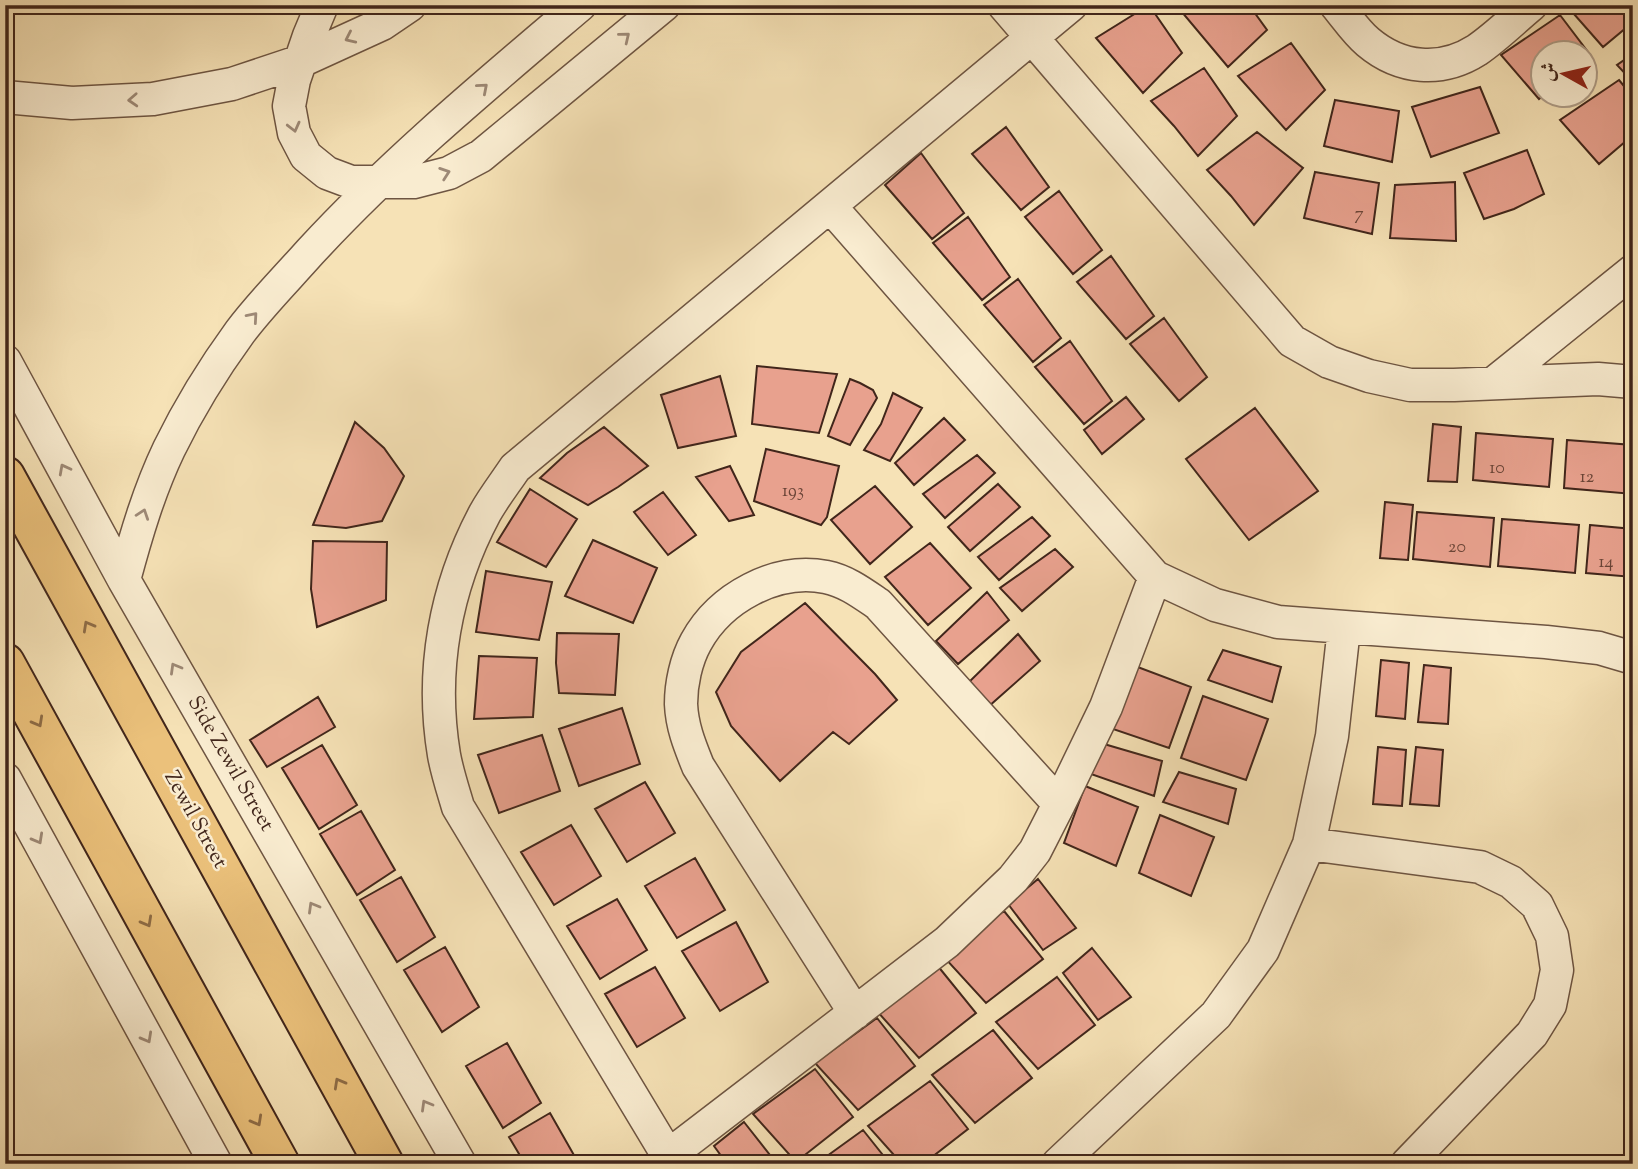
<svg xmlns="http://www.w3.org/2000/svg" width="1638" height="1169" viewBox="0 0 1638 1169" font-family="'Sorts Mill Goudy',Amiri,serif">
<rect width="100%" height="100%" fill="#f6e2b6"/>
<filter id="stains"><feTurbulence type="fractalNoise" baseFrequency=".00286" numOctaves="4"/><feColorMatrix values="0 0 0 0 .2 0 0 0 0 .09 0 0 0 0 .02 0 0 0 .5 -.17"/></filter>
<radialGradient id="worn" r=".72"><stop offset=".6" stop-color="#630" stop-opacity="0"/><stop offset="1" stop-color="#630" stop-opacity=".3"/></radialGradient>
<path fill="#e8a18e" stroke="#41261b" stroke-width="2" d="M 1149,5 L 1182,53 L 1143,93 L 1096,38 Z
M 1176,5 L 1249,5 L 1267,30 L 1228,67 Z
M 1566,5 L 1633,5 L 1633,22 L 1603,47 Z
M 1560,15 L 1591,56 L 1586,61 L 1586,52 L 1544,52 L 1544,94 L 1545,94 L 1539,99 L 1501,55 Z
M 1291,43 L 1325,90 L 1286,130 L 1238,76 Z
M 1633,54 L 1633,82 L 1617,65 Z
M 1204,68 L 1237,116 L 1198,156 L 1174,126 L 1151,101 Z
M 1619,80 L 1633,97 L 1633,135 L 1599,164 L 1560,120 Z
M 1480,87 L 1499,133 L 1431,157 L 1412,107 Z
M 1335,100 L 1399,111 L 1392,162 L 1324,146 Z
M 1006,127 L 1049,187 L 1021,210 L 972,154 Z
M 1257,132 L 1303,168 L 1254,225 L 1231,196 L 1207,170 Z
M 1527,150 L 1544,194 L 1514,209 L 1484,219 L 1464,173 Z
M 921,153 L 964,213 L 932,239 L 885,185 Z
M 1315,172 L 1379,183 L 1372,234 L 1304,218 Z
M 1455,182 L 1456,241 L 1390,238 L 1395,185 Z
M 1059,191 L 1102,250 L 1073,274 L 1025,217 Z
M 968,217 L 1010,277 L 982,300 L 933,243 Z
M 1111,256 L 1154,316 L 1126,339 L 1077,282 Z
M 1018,279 L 1061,338 L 1033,362 L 984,305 Z
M 1164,318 L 1207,377 L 1179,401 L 1130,344 Z
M 1070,341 L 1112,401 L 1084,424 L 1035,367 Z
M 757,366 L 837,374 L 819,433 L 752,424 Z
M 720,376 L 736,436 L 678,448 L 661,395 Z
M 850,379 L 860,383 L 873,390 L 877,398 L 850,445 L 828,436 Z
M 893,393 L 922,408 L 890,461 L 864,450 L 881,424 Z
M 1126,397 L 1144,419 L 1102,454 L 1084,430 Z
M 1255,408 L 1318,491 L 1249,540 L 1186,459 Z
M 944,418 L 965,440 L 914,485 L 895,463 Z
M 355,422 L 384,448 L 404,476 L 382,521 L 346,528 L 313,525 Z
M 1433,424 L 1461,427 L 1457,482 L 1428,481 Z
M 604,427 L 648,466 L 618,487 L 588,505 L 540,478 L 567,453 Z
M 1476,433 L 1553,439 L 1549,487 L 1473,480 Z
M 1567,440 L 1633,445 L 1633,494 L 1564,488 Z
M 766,449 L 839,466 L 827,517 L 821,525 L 754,501 Z
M 977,455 L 995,473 L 945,518 L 923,494 Z
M 730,466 L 754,515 L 729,521 L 696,477 Z
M 998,484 L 1020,507 L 970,551 L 948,527 Z
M 875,486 L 912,527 L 870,564 L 831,520 Z
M 530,489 L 577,519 L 546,567 L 497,542 Z
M 663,492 L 696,535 L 668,555 L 634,512 Z
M 1385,502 L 1413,505 L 1408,560 L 1380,558 Z
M 1417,512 L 1494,518 L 1490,567 L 1413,559 Z
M 1032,517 L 1050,536 L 999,580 L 978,557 Z
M 1502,519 L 1579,525 L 1575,573 L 1498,566 Z
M 1590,525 L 1633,529 L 1633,577 L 1586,573 Z
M 593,540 L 657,568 L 633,623 L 565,596 Z
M 313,541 L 387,542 L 386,600 L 317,627 L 311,589 Z
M 930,543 L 971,588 L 928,625 L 885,577 Z
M 1055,549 L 1073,567 L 1022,611 L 1000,588 Z
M 486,571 L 552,582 L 539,640 L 476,632 Z
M 987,592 L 1009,620 L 958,664 L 936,641 Z
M 805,603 L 875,674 L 897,700 L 849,744 L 833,732 L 780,781 L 731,726 L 716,692 L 741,652 Z
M 557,633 L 619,634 L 615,695 L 559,693 L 556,663 Z
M 1018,634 L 1040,661 L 988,707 L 968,683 Z
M 1223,650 L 1281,667 L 1272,702 L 1208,680 Z
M 479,656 L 537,658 L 533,717 L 474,719 Z
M 1381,660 L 1409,663 L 1405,719 L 1376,716 Z
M 1127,663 L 1191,687 L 1169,748 L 1104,726 Z
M 1424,665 L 1451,668 L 1448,724 L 1418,722 Z
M 1203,696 L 1268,719 L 1246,780 L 1181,758 Z
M 318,697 L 335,727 L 267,767 L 250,740 Z
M 622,708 L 640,764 L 579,786 L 559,729 Z
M 542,735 L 560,791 L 499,813 L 478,755 Z
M 1104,744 L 1162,761 L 1154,796 L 1088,773 Z
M 322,745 L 357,805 L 319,829 L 282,768 Z
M 1378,747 L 1406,750 L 1402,806 L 1373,804 Z
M 1416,747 L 1443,750 L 1439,806 L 1410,804 Z
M 1179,772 L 1236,789 L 1228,824 L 1163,802 Z
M 645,782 L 675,833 L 627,862 L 595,809 Z
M 1085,786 L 1138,807 L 1116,866 L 1064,843 Z
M 361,811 L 395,870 L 357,895 L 320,834 Z
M 1160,815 L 1214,837 L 1191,896 L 1139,873 Z
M 571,825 L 601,876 L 554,905 L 521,852 Z
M 695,858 L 725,910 L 677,938 L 645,886 Z
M 401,877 L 435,937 L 397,962 L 360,900 Z
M 1038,879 L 1076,928 L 1043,950 L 1008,904 Z
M 617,899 L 647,950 L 600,979 L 567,926 Z
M 1004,911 L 1043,959 L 986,1003 L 943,956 Z
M 736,922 L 768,982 L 720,1011 L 682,951 Z
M 445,947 L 479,1007 L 442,1032 L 404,970 Z
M 1092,948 L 1131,997 L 1098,1020 L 1063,973 Z
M 937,965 L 976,1013 L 919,1058 L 876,1010 Z
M 655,967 L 685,1018 L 637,1047 L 605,994 Z
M 1057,977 L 1095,1025 L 1038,1069 L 996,1022 Z
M 877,1018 L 915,1066 L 858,1110 L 815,1063 Z
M 993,1030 L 1032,1078 L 975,1123 L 932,1075 Z
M 507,1043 L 541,1103 L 503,1128 L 466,1066 Z
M 815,1069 L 853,1117 L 796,1162 L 753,1114 Z
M 930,1081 L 968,1129 L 923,1164 L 902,1164 L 868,1126 Z
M 550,1113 L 579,1164 L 525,1164 L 509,1137 Z
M 744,1122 L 777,1164 L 727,1164 L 714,1146 Z
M 863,1130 L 890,1164 L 816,1164 Z"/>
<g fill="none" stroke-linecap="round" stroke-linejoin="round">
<g stroke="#6e5542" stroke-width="35">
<path id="minor" d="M 322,5 L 309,36 L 294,80 L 289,106 L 294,133 L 306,156 L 327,173 L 351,182 L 414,182 L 449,173 L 481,156 L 664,5
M 1004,5 L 1292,341 L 1329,362 L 1369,376 L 1410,385 L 1454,385 L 1598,379 L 1633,382
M 1336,5 C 1346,17 1356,32 1368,42 C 1400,69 1441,73 1477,50 C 1496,37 1513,20 1531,5
M 5,97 L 72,103 L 153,99 L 232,84 L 301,61 L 382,24 L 410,5
M 830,206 L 1155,577 L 1215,605 L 1278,622 L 1546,642 L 1599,648 L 1633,658
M 5,361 L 124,580 L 460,1164
M 1494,383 L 1633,271
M 124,580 C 136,535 149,491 169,449 C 189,408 213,369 240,332 C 261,304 287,278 310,252 C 393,162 487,84 580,5
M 5,779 L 216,1164
M 1309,844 L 1480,867 L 1511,882 L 1537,905 L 1552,936 L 1557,970 L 1550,1005 L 1532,1034 L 1407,1164
M 855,1013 L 698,766 C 690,746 682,727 681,704 C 681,684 686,660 696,642 C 720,598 776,567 826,577 C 846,581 862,593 878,604 L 1059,804
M 668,1156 L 947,942 L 1013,879 L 1035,851 L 1059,804 L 1106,707 L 1155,577
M 673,1164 L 458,807 C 453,790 447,772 444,755 C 430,671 445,588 485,513 C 494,497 505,483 515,468 L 1071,5
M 1058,1164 L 1216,1015 L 1263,950 L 1309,844 L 1332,736 L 1344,628"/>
</g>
<g stroke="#41261b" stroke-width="42">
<path id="major" d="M 5,476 L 384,1164
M 5,663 L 280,1164"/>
</g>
<use href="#minor" stroke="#f9ecd0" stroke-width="32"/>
<use href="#major" stroke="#ebc17b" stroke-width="38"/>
</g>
<defs><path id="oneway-chevron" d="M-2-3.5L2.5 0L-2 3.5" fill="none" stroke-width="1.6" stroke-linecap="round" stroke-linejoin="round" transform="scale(1.75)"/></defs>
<g stroke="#9d8976">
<use href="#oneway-chevron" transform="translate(625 37) rotate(-39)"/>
<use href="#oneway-chevron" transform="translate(350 38) rotate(155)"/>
<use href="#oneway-chevron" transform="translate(483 88) rotate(-41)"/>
<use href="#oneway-chevron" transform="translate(133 100) rotate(177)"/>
<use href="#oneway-chevron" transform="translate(294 127) rotate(76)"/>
<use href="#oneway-chevron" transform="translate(445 173) rotate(-19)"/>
<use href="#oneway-chevron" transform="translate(253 317) rotate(-49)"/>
<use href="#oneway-chevron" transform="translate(64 469) rotate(-118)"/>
<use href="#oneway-chevron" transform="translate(143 514) rotate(-71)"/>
<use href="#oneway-chevron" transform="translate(175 668) rotate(-120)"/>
<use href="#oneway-chevron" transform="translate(38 839) rotate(61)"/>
<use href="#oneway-chevron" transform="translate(313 907) rotate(-120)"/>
<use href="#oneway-chevron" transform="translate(147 1038) rotate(61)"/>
<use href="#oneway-chevron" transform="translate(426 1105) rotate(-120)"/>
</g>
<g stroke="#8e6c46">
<use href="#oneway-chevron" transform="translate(88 626) rotate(-119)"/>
<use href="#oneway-chevron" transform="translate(38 722) rotate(61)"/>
<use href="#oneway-chevron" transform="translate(147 922) rotate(61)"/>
<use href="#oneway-chevron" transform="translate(339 1083) rotate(-119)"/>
<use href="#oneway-chevron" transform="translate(257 1121) rotate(61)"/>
</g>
<g text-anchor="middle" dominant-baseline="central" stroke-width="5" stroke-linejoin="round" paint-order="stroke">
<g font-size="18" fill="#6b4538">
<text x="1359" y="215">7</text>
<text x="1497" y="469">10</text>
<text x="1587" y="478">12</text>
<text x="793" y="492">193</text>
<text x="1457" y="548">20</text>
<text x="1606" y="563">14</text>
</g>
<g font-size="21" fill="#41261b" stroke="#f9ecd0">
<text transform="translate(230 764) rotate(60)">Side Zewil Street</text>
<text transform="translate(195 820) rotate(61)">Zewil Street</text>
</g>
</g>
<rect width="1638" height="1169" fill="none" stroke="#f6e2b6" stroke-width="28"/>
<rect x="7" y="7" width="1624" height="1155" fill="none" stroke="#41261b" stroke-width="3.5"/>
<rect x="14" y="14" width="1610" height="1141" fill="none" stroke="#41261b" stroke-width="2"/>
<g transform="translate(1564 74) rotate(278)"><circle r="33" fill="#f9ecd0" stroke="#af9d88" stroke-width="2"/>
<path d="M0-5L12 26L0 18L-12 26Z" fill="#8f2418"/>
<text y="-10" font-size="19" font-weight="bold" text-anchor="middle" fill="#41261b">ش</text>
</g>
<rect width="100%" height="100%" filter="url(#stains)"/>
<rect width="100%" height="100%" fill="url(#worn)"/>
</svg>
